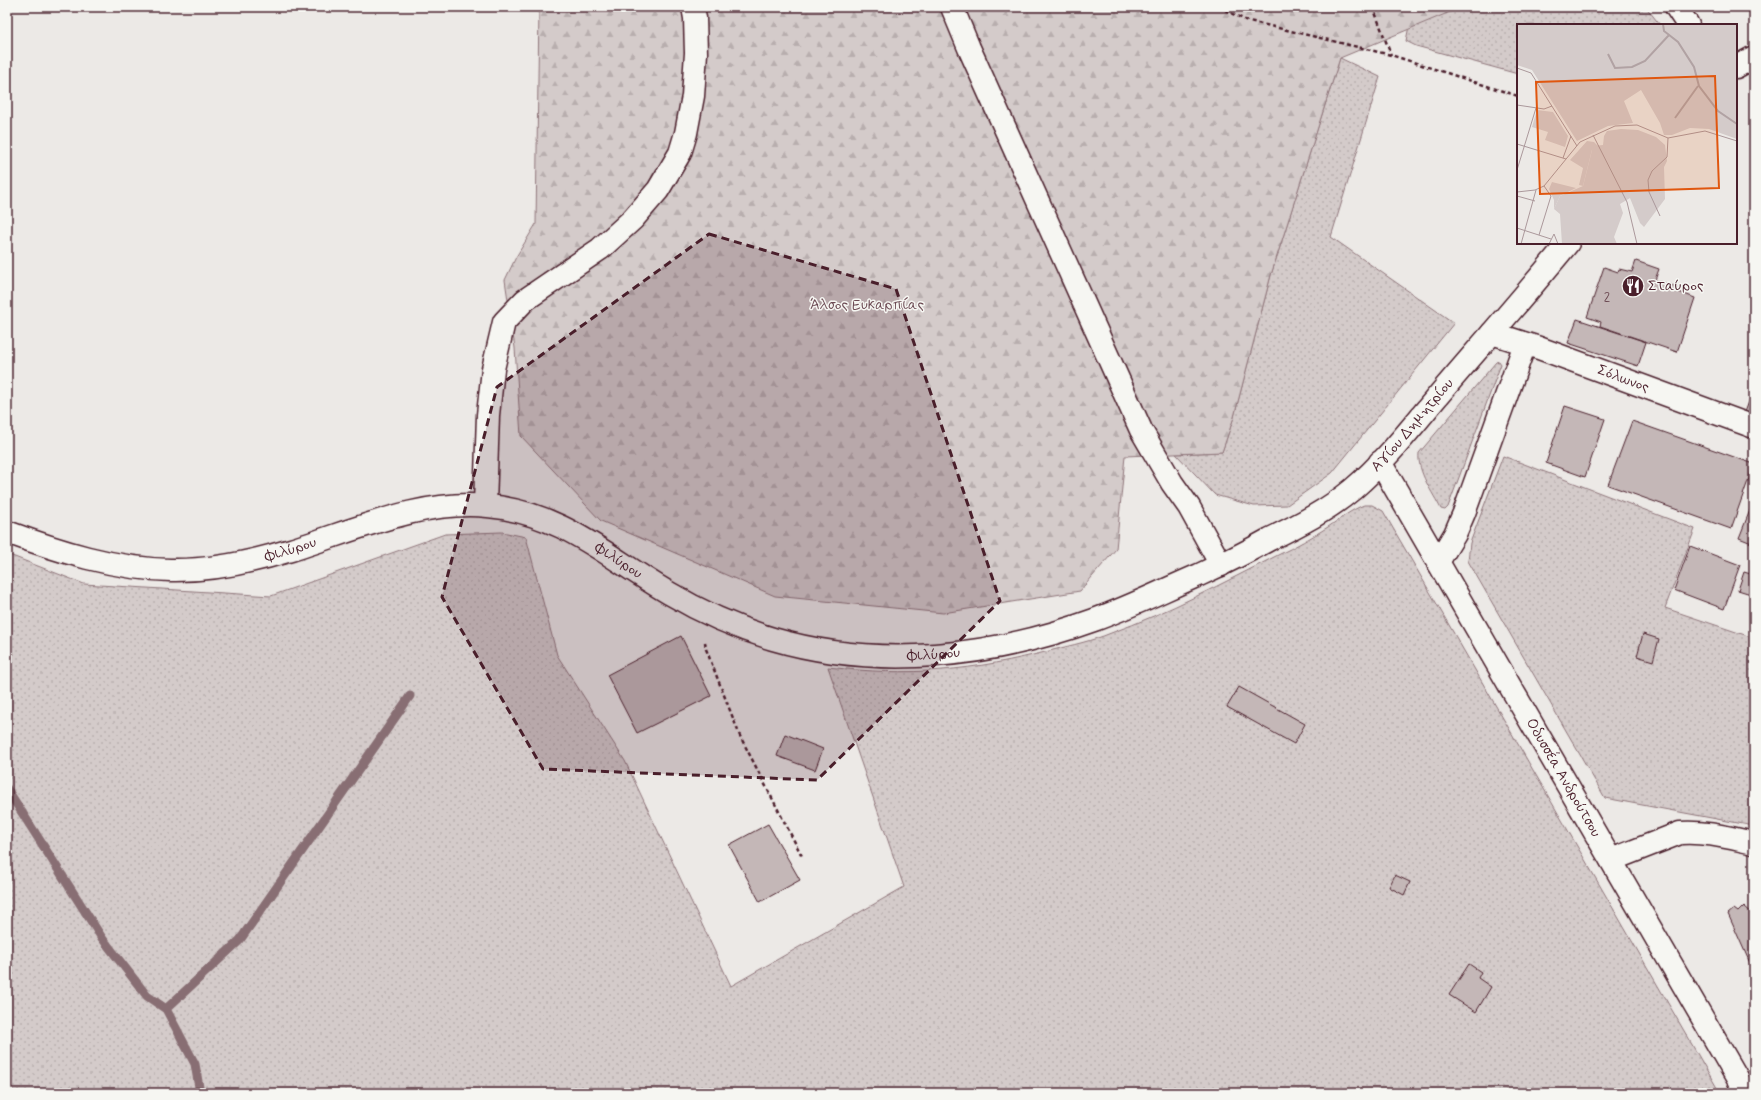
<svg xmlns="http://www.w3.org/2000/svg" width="1761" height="1100" viewBox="0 0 1761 1100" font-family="Mynerve,sans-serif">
<defs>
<pattern id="grass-dots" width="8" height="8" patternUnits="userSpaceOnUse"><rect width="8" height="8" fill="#d4cbca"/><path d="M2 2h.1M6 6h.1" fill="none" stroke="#b8aeae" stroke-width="1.8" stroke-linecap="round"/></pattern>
<pattern id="forest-firs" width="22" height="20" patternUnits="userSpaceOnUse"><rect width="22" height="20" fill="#d4cbca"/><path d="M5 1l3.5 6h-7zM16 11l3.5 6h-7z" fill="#b8aeae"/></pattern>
</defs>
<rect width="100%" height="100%" fill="#ece9e6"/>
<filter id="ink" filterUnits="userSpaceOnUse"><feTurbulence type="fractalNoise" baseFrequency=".025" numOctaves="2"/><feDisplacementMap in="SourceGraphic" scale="8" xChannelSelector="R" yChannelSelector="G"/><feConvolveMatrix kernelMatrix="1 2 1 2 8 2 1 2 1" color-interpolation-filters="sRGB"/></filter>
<g filter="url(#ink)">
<path fill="url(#grass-dots)" stroke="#8f757a" d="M 1462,7 L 1646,7 L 1660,25 L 1518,25 L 1518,74 L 1416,46 L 1406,41 L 1409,26 Z
M 1340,58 L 1380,77 L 1331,237 L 1454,323 L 1332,473 L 1287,505 L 1254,506 L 1215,495 L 1176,454 L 1222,452 L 1234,417 L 1271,275 Z
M 1499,361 L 1501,364 L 1448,507 L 1445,510 L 1441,509 C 1433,493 1417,472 1419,453 L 1496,362 Z
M 1503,456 L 1695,529 L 1665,608 L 1754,638 L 1754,826 L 1605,798 L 1468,561 L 1470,543 Z
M 1364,505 L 1372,505 L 1383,511 L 1720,1093 L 7,1093 L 7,554 L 84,584 L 271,596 L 445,534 L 502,532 L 526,537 L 557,655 L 625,761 L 731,986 L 904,887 L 828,667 C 910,677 973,671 1053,650 C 1072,645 1092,641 1111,633 C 1169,612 1223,583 1278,555 C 1295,547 1312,537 1328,527 C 1340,519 1351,510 1364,505 Z"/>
<path fill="url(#forest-firs)" stroke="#8f757a" d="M 539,7 L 1462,7 L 1340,58 L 1271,275 L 1234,417 L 1222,452 L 1125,456 L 1116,549 L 1080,591 L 943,613 L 775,596 L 601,521 L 521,436 L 515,348 L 505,280 L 516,257 L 536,224 Z"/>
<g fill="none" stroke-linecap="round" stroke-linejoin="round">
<path stroke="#886e73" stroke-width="9" d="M 7,789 L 102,938 L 147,996 L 166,1009 L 195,1064 L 200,1093
M 166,1009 L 240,940 L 410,696"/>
</g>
<path fill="#c4b7b7" stroke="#4a1f2b" d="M 1636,261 L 1659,269 L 1655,280 L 1680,288 L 1679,292 L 1695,298 L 1677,352 L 1600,326 L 1601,322 L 1587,317 L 1604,267 L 1618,272 L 1619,269 L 1632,272 Z
M 1577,319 L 1646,342 L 1638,366 L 1568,343 Z
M 1754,388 L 1754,418 L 1744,415 Z
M 1565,406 L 1605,419 L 1585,477 L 1546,463 Z
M 1632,421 L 1754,464 L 1731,529 L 1608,485 Z
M 1754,500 L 1754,544 L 1739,538 Z
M 1690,546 L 1740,565 L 1724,609 L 1674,590 Z
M 1744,572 L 1754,575 L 1754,595 L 1738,590 Z
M 1643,634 L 1659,639 L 1653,661 L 1637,656 Z
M 681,636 L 711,696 L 637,733 L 607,675 Z
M 1239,687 L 1305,724 L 1294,744 L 1227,707 Z
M 785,734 L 823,749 L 815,770 L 777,756 Z
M 768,824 L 800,880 L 760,902 L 729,845 Z
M 1395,875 L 1410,882 L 1404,895 L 1389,887 Z
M 1744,906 L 1754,915 L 1754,972 L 1728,914 L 1734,909 L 1738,912 Z
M 1469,964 L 1481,972 L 1478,978 L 1491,987 L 1476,1012 L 1449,995 Z"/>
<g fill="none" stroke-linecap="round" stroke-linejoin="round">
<g stroke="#4a1f2b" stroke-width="25">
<g id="minor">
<path d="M 952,7 L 969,48 L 1141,430 L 1172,483 L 1189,507 L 1221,565"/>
<path d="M 1676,7 L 1688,25"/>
<path d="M 1736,67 L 1754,57"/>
<path id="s1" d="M 1492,333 L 1539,348 L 1754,427"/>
<path id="s2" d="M 1380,462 L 1746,1093"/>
<path d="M 485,505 L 488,415 L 493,369 L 504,322 L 525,300 L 600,249 L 633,219 L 658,190 L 680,153 L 686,133 L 693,96 L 696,53 L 695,18 L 693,7"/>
<path id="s3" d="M 7,532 C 58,551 115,569 170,570 C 211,571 252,562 291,550 C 353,531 422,499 488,506 C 563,513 607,557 669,593 C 701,612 737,628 773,639 C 879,670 992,657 1094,620 C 1130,607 1164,590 1199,575 C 1223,564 1247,552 1270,539 C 1299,525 1328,510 1353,489 C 1386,461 1414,424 1442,391 C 1484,342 1527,293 1568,243"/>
<path d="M 1438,562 L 1455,534 L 1464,513 L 1525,344"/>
<path d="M 1611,860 L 1680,833 C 1705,831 1730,838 1754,843"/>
</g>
</g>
<path stroke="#4a1f2b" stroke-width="2.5" stroke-dasharray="4 3" stroke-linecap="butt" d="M 1219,7 L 1245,20 L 1391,55 L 1518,96
M 1373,7 L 1391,55
M 705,642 L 706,649 L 740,736 L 803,858"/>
<use href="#minor" stroke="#f6f6f2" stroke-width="22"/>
</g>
</g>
<path fill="#4a1f2b" fill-opacity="0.2" stroke="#4a1f2b" stroke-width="3" stroke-dasharray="8 5" stroke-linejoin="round" d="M 709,234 L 896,289 L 1000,601 L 817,780 L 543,769 L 442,597 L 497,387 Z"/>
<defs>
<g id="restaurant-disc" transform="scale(1.15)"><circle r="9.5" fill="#4a1f2b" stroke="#f6f6f2"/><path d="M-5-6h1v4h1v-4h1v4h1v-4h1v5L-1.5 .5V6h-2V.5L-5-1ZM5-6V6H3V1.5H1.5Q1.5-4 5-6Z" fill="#fff"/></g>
</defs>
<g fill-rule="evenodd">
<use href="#restaurant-disc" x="1633" y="286"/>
</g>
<g text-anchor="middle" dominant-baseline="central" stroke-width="3" stroke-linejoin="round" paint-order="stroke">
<g font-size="13" fill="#68454e">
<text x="1607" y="297">2</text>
</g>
<g font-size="15" fill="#4a1f2b" stroke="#f6f6f2" text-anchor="start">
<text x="1648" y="286">Σταύρος</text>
</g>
<g font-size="15" fill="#6c4a53" stroke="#f6f6f2">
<text x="867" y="305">Άλσος Ευκαρπίας</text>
</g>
<g font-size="15" fill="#4a1f2b" stroke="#f6f6f2">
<text stroke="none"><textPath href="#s1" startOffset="139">Σόλωνος</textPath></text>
<text stroke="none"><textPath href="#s3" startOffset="1517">Αγίου Δημητρίου</textPath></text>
<text stroke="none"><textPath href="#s3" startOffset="291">Φιλύρου</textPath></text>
<text stroke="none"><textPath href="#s3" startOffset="638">Φιλύρου</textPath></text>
<text stroke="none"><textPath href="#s3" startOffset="974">Φιλύρου</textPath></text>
<text stroke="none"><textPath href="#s2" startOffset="365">Οδυσσέα Ανδρούτσου</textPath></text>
</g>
</g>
<g transform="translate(1517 24)">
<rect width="220" height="220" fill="#ece9e6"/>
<path d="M 0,0 L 220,0 L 220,115 L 192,105 L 173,104 L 155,111 L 147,111 L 143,99 L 124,66 L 107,77 L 116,99 L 91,102 L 60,117 L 15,46 L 0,41 ZM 20,86 L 36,88 L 51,112 L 48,123 L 28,116 L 31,108 L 15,103 ZM 70,117 L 77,118 L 81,122 L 75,126 L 66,162 L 62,161 L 66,144 L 53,136 ZM 35,158 L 59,164 L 43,172 L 37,185 L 37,176 L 32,165 Z" fill="#d4cbca"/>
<path d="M 104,105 L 121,106 L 139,113 L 148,121 L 150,137 L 147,143 L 148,175 L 127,203 L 123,199 L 113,174 L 103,180 L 106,189 L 97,213 L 100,220 L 45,220 L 43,190 L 37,185 L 43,172 L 66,162 L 76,122 L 86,121 L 87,112 L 90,107 Z" fill="#d4cbca"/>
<path fill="none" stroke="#b1a2a3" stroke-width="2" d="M 146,0 L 147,7 L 161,18 L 177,43 L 182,62 L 201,87 L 220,100M 91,30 L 98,44 L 115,43 L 128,37 L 152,11M 158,94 L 181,62"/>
<path fill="none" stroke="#ab989b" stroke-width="1" d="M 0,44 L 14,49 L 60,122M 0,81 L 27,85 L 35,82M 76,111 L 110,178 L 120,220M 0,120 L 49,135M 46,134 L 54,112M 0,146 L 19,84M 0,168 L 18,166 L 27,162 L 63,118 L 98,102 L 120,101 L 151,114 L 188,107 L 220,117M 0,172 L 18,177M 143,192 L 132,168 L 131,156 L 135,147 L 150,133 L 151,114M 0,204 L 34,215M 22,211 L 34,172 L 27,162M 4,220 L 19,166M 32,220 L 37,210 L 41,220"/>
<path fill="#e0560e" fill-opacity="0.15" stroke="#e0560e" stroke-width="2" d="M 198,52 L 202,164 L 23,170 L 19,58 Z"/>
<rect width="220" height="220" fill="none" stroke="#4a1f2b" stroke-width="2"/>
</g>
<rect width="1761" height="1100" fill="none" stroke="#f6f6f2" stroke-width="24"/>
<rect x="12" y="12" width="1737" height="1076" fill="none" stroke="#4a1f2b" stroke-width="1.5" filter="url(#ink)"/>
</svg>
